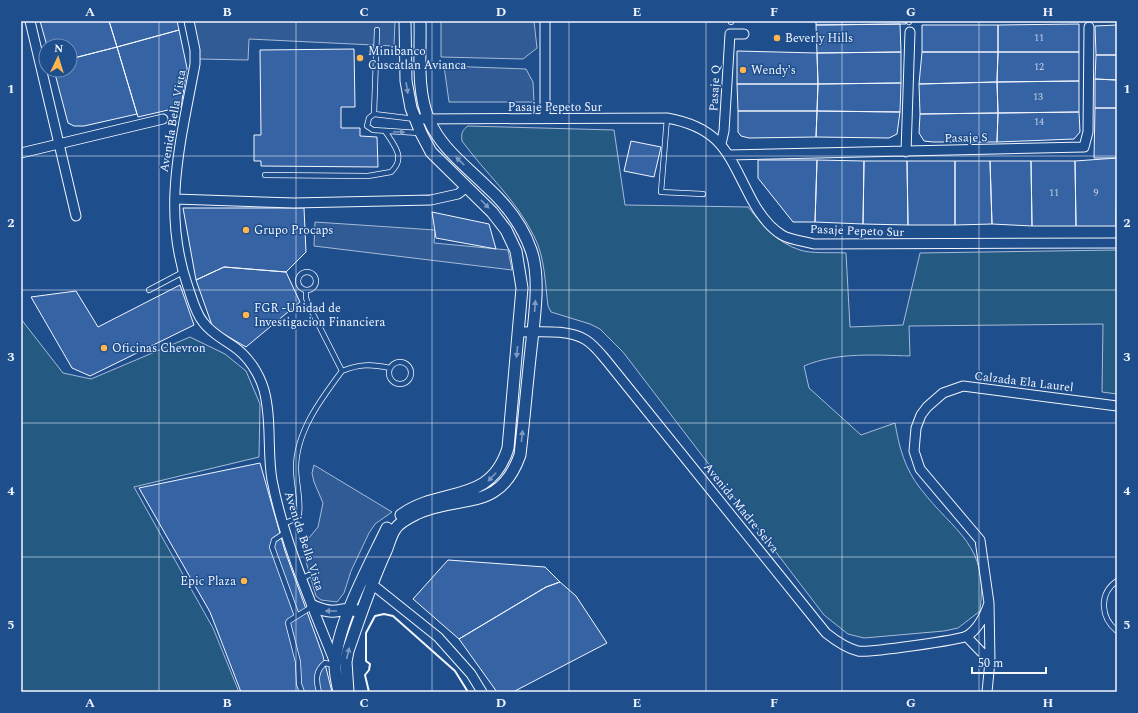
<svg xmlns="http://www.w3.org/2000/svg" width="1138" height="713" viewBox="0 0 1138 713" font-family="Spectral,serif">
<rect width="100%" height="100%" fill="#1f4e8c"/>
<path fill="#245a82" stroke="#a8bbd7" d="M 468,126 L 614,130 L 625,205 L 748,207 C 762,224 777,243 800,250 C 811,254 833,252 846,253 L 850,327 L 903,325 L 920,253 L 1117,250 L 1117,394 L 1102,392 L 1103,324 L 909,326 L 910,356 C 875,355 837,352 804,366 L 809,388 L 861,435 L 895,423 C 899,447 905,469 920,488 C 955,534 989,543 980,611 L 958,628 L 944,631 L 864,638 L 848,634 L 824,615 L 623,352 L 600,329 L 590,324 L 551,312 L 548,306 C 545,283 545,257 534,236 C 515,198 486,174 462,141 C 461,134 462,130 468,126 Z
M 21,319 L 63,373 L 91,379 L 190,337 L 225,354 L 246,371 L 260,404 L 259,457 L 134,487 L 213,628 L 239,692 L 21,692 Z"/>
<path fill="#305b95" stroke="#a8bbd7" d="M 193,21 L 395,21 L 394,46 L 249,39 L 248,60 L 199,59 Z
M 441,21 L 534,21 L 537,48 L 523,59 L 441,57 Z
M 444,66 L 526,69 L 533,82 L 534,102 L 449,102 Z
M 315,222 L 435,230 L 434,243 L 508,250 L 512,270 L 314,246 Z
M 314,465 L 392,512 L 375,524 L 369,533 L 351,571 L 344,593 L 337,602 L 321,600 L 316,596 L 305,558 L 304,547 L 308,539 L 318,527 L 323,503 L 314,482 L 312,473 Z"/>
<path fill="#3563a3" stroke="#f2f6ff" d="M 40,21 L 109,21 L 117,47 L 70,59 L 70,46 L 47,46 Z
M 109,21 L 177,21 L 179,30 L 117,47 Z
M 816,21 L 906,21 L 906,24 L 816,25 Z
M 900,24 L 901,52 L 817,53 L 816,25 Z
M 1079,24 L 1079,52 L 998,52 L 998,25 Z
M 922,25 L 998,25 L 998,52 L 922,52 Z
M 1117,25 L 1117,55 L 1096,55 L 1095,26 Z
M 179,30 L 187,68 L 181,107 L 138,117 L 117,47 Z
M 117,47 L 137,114 L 84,126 L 74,126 L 68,123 L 54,70 L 70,70 L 70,59 Z
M 354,49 L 355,107 L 341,107 L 341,128 L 360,128 L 360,136 L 377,137 L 378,167 L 261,166 L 261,161 L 254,161 L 254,135 L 261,135 L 260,50 Z
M 737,51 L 817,53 L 818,84 L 737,84 Z
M 901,52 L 901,83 L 818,84 L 817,53 Z
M 922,52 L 998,52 L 997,82 L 919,84 Z
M 998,52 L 1079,52 L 1079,81 L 997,82 Z
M 1096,55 L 1117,55 L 1117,80 L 1095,79 Z
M 1095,79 L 1117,80 L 1117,108 L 1095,108 Z
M 1079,81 L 1079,112 L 998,113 L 997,82 Z
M 997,82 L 998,113 L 920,114 L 919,84 Z
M 901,83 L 900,112 L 817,111 L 818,84 Z
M 737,84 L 818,84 L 817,111 L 738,111 Z
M 1095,108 L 1117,108 L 1117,158 L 1094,158 Z
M 738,111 L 817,111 L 816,137 L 749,138 L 741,136 L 738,132 Z
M 817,111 L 900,112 L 897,134 L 889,138 L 816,137 Z
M 1079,112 L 1080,132 L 1074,139 L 997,142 L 998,113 Z
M 998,113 L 997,142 L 933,142 L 924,141 L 919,133 L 920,114 Z
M 631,141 L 661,147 L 654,177 L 624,171 Z
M 1117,158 L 1117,226 L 1116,226 Z
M 1117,158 L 1116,226 L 1076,226 L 1075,161 Z
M 758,160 L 817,160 L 815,222 L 793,222 L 758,178 Z
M 817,160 L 864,161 L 863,224 L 815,222 Z
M 864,161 L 907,161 L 908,225 L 863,224 Z
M 907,161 L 955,161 L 955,225 L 908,225 Z
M 955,161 L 990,161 L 992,224 L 955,225 Z
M 990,161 L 1031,161 L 1032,226 L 992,224 Z
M 1031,161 L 1075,161 L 1076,226 L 1032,226 Z
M 183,208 L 304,208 L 306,252 L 286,272 L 224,267 L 196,280 Z
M 432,212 L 489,224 L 496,249 L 436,238 Z
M 224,267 L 286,272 L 300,302 L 246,347 L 213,328 L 196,280 Z
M 180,285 L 194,325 L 90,376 L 72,368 L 31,297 L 76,291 L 98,327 Z
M 260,463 L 285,551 L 323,656 L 332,692 L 241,692 L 210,612 L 139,488 Z
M 448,560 L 545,567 L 560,582 L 546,587 L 459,639 L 413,599 Z
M 560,582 L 576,596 L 607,643 L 513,692 L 497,692 L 459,639 L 546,587 Z"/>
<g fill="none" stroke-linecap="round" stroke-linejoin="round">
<g stroke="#f2f6ff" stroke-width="6">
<path id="service" d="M 731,21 L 731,22
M 909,21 L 909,22
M 374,114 L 377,30
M 667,118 L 661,192 L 703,194
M 415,119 L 374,114 L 369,118 L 367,126 L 373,130 L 419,133
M 265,175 L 368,176 L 391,172 C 406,158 395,146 385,131
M298 281a9 9 0 1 1 18 0a9 9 0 1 1-18 0Z
M 149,290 L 183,272
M389 373a11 11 0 1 1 22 0a11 11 0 1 1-22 0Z
M 342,371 C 359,364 371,364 390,368
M 283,524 L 295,519 L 299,514 C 301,499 296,483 296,468 C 296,432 321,399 342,371 L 309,306 L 306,298 L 306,290
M 286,532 L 274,540 L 272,547 L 297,616
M 303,578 L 309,575
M 1117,581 C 1098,594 1101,618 1117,631
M 302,692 L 299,684 L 298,662 L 288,623 L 289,621 L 313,606
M 319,692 C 316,681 315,671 325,663 L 334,665"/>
</g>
<g stroke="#f2f6ff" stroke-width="11">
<path id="minor" d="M 30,21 L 76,216
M 189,21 L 195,50 L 195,64 C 181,141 161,210 188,287 C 192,298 195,312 203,322 C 211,333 223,339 233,346 C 248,356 259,373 264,390 C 272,420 267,451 272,480 C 284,542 312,605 335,663
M 545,118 L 545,21
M 415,119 L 667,118 C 723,128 728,155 752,200 C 759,213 769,227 782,235 C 790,240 804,241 814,244 L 1117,243
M 721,144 L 724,131 L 730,34 L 744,34
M 906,152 L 910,32
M 21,153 L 163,119
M 728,155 L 1084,147 L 1088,132 L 1089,27
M 175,199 L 294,203 L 431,200 L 458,194 L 467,187
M 519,332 C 539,332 569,329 586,340 C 594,345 600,353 606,360 L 826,633 C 836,641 846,648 858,651 C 868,653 959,640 967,636 C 978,629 985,615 989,603
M 368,581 L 438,637 L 471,674 L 482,692
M 966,636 L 990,661 L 987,692
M 990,661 L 989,603 L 980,540 L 920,469 L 914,451 L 916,428 L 921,415 L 927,407 L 943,393 L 963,386 L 1117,406"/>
</g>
<g stroke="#f2f6ff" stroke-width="13">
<path id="tertiary" d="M 401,515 C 441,486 490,506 508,448 L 522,288 L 516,251 L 506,230 L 492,212 L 431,152 L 421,133 L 411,108 L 406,81 L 405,21
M 313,606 C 320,609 327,612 335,611 C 343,610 349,608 357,611
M 339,692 C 337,683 335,674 335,665 C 337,623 369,566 387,528
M 348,692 L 346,662 L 348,651 C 360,617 371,583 386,551 C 389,544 391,534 396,528 C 400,522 409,518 416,514 C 460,493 499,514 520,455 C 524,420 527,384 531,349 C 534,320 541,278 531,250 C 522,224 506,204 486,186 C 465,165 441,148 429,120 C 416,90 421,53 420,21"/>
</g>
<use href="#service" stroke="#1f4e8c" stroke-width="4.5"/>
<use href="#minor" stroke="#1f4e8c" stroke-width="9"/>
<use href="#tertiary" stroke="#1f4e8c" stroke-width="11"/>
<path stroke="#f2f6ff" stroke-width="2" d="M 369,692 L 365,675 L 369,670 L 370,664 L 366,661 L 366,633 L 375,616 L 384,614 L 393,616 L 455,671 L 468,692"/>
</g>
<defs><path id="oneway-solid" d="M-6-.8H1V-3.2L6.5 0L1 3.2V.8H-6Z"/></defs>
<g fill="#7e9ac0">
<use href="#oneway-solid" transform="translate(407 88) rotate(81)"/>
<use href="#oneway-solid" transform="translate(399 132) rotate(2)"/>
<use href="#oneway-solid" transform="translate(460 161) rotate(-137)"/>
<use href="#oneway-solid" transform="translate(485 204) rotate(46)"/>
<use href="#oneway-solid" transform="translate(535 306) rotate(-86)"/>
<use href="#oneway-solid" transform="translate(517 352) rotate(96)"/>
<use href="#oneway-solid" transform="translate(522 436) rotate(-84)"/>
<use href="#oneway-solid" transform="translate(492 477) rotate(134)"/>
<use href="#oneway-solid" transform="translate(331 611) rotate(-180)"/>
<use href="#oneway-solid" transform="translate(348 653) rotate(-77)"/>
</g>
<path fill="none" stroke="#f2f6ff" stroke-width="1" stroke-opacity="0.55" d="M 159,21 L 159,692M 296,21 L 296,692M 432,21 L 432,692M 569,21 L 569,692M 706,21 L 706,692M 842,21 L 842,692M 979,21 L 979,692M 21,156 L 1117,156M 21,290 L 1117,290M 21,423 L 1117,423M 21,557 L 1117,557"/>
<g fill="#ffb74d" stroke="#1f4e8c" stroke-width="1.5">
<circle cx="777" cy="38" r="4"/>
<circle cx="360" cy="58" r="4"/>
<circle cx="743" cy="70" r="4"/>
<circle cx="246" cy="230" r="4"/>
<circle cx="246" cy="315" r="4"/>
<circle cx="104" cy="348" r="4"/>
<circle cx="244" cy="581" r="4"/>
</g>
<g text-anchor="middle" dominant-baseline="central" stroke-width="3" stroke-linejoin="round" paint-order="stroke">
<g font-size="10" fill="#c3d1e8">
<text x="1039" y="38">11</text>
<text x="1039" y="67">12</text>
<text x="1038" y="97">13</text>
<text x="1039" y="122">14</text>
<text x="1054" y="193">11</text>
<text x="1096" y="193">9</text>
</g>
<g font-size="12" fill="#f2f6ff" stroke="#1f4e8c" text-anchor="start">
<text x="785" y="38">Beverly Hills</text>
<text x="368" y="51">Minibanco<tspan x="368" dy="14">Cuscatlan Avianca</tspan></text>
<text x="751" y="70">Wendy's</text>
<text x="254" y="230">Grupo Procaps</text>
<text x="254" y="308">FGR -Unidad de<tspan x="254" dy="14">Investigacion Financiera</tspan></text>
<text x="112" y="348">Oficinas Chevron</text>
<text x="236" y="581" text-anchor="end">Epic Plaza</text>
</g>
<g font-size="12" fill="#f2f6ff" stroke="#1f4e8c">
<text transform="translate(715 88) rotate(-87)">Pasaje Q</text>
<text x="555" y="107">Pasaje Pepeto Sur</text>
<text transform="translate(173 121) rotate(-80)">Avenida Bella Vista</text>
<text transform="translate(966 138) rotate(-1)">Pasaje S</text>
<text transform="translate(857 231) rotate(2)">Pasaje Pepeto Sur</text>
<text transform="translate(1024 382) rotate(7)">Calzada Ela Laurel</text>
<text transform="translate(741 508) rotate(51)">Avenida Madre Selva</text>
<text transform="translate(304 541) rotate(72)">Avenida Bella Vista</text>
</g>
</g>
<rect width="1138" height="713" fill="none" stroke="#1f4e8c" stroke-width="44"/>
<g transform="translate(58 58) rotate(4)"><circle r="19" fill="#1f4e8c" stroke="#7391ba"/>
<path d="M0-3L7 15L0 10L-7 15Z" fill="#ffb74d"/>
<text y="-6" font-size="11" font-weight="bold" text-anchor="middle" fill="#f2f6ff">N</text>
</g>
<path d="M972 667v6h74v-6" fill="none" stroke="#f2f6ff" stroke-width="2"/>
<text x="978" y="667" font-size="12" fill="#f2f6ff" stroke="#1f4e8c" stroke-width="3" paint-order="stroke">50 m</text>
<rect x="22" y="22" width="1094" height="669" fill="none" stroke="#f2f6ff" stroke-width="1.5"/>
<g font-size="13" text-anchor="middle" font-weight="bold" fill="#f2f6ff">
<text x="90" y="16">A</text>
<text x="227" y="16">B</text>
<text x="364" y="16">C</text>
<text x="501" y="16">D</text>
<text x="637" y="16">E</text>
<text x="774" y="16">F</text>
<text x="911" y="16">G</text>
<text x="1048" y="16">H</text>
<text x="11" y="93">1</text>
<text x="1127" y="93">1</text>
<text x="11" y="227">2</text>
<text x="1127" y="227">2</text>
<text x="11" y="361">3</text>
<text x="1127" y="361">3</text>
<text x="11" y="495">4</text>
<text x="1127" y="495">4</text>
<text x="11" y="629">5</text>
<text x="1127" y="629">5</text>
<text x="90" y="707">A</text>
<text x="227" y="707">B</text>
<text x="364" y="707">C</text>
<text x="501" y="707">D</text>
<text x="637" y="707">E</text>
<text x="774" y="707">F</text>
<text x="911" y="707">G</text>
<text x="1048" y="707">H</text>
</g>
</svg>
